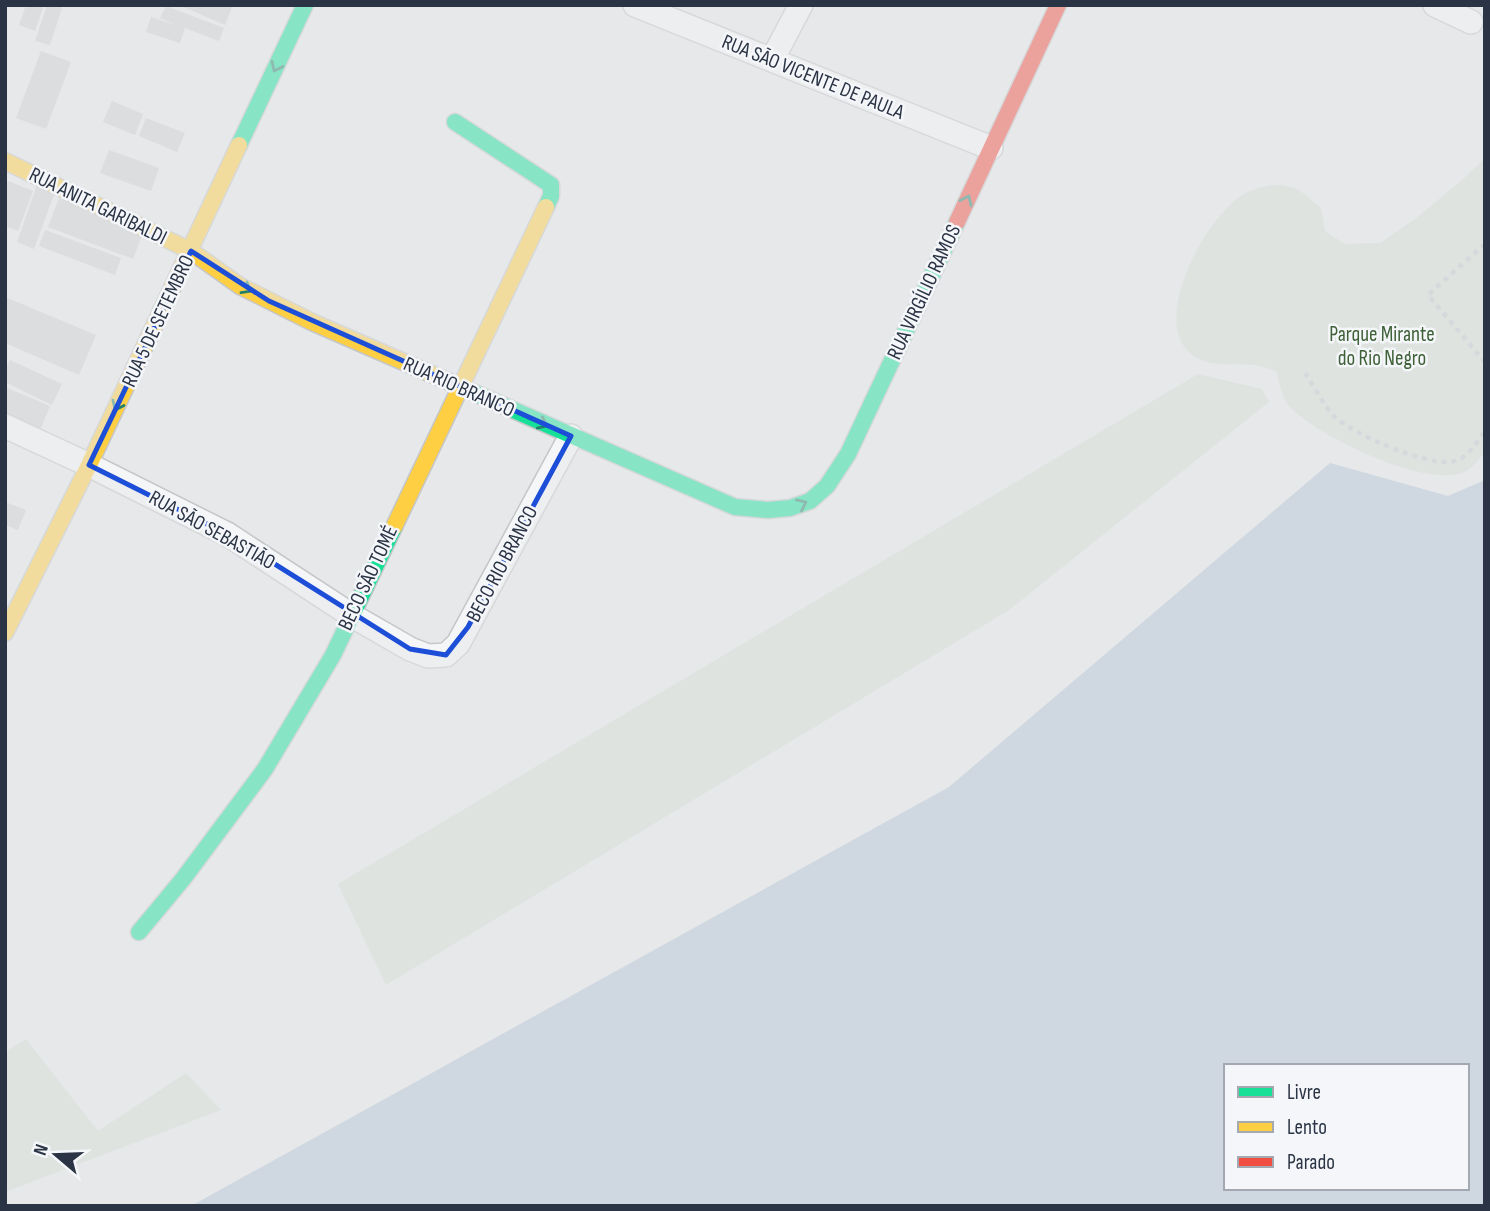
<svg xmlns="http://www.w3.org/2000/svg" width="1490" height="1211" viewBox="0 0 1490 1211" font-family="'Sofia Sans Condensed',sans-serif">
<rect width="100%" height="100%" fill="#e6e8ea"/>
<path fill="#d6ded6" d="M 1485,158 L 1485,452 C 1480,458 1473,467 1466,471 C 1429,491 1315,435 1289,406 C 1282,398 1279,381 1276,371 C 1269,369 1262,366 1255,365 C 1236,363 1209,368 1192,355 C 1148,321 1207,215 1244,194 C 1258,186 1275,183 1291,187 C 1302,190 1312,201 1321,208 L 1325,231 L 1345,244 L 1380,243 L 1415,219 L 1461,181 Z
M 1198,374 L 1262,389 L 1269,402 L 1009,610 L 386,985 L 338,884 Z
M 26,1039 L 98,1131 L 186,1073 L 221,1110 L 5,1192 L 5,1052 Z"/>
<path fill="#b4c4d5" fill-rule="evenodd" d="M 1330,463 L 1448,496 L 1485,480 L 1485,1206 L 191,1206 L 949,787 ZM 1226,1066 L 1467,1066 L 1467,1188 L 1226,1188 Z"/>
<path fill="#ced0d3" d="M 26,5 L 44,5 L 35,31 L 19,25 Z
M 47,5 L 63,5 L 50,45 L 35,41 Z
M 179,5 L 233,5 L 225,25 Z
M 166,6 L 224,28 L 219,41 L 185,28 L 180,43 L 146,32 L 151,17 L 179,26 L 160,18 Z
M 41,51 L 71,62 L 46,129 L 16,118 Z
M 112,101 L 143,114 L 135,135 L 103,122 Z
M 146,118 L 185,133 L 177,152 L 139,136 Z
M 109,150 L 159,168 L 151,191 L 100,173 Z
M 8,181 L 33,191 L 18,231 L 5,226 L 5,188 Z
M 37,185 L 55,192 L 34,249 L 17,242 Z
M 59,198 L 144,230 L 133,259 L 48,227 Z
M 45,230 L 121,258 L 115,275 L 39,246 Z
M 5,297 L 96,335 L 79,375 L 5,343 Z
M 10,360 L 62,384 L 52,405 L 5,382 L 5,369 Z
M 5,387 L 50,406 L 40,430 L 5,415 Z
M 5,502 L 26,510 L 18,530 L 5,525 Z"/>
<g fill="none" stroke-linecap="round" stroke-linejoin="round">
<g stroke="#c4c6c8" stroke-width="26">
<path id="street" d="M 635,5 L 991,148
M 1435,5 L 1471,22
M 772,60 L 801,5
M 5,426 L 89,465 L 227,534 L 351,615 L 410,649 L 428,656 L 446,655 L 458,644 L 571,436"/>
</g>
<g stroke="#c4c6c8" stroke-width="19">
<path id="fast" d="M 455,122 L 551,185 L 551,196 L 546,207
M 239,145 L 305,5
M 445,380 L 735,507 L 768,510 L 790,508 L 810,501 L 827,486 L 848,454 L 957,222
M 139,932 L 183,879 L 265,769 L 333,655 L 394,527"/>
</g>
<g stroke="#c4c6c8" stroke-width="19">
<path id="slow" d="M 5,161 L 191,251 L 240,286 L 312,322 L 445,380
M 394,527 L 546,207
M 5,633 L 89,465 L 239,145"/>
</g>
<g stroke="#c4c6c8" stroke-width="19">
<path id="jam" d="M 957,222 L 1058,5"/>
</g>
<path stroke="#c5c6ca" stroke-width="4.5" stroke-dasharray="5 5" stroke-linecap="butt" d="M 1485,244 L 1428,295 L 1485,362
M 1305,373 C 1314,386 1322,402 1332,414 C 1351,434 1422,464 1450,462 C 1466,461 1476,443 1485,431"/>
<use href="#street" stroke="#f5f6f7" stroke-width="23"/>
<use href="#fast" stroke="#16e098" stroke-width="16"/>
<use href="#slow" stroke="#ffcf43" stroke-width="16"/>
<use href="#jam" stroke="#f24e42" stroke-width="16"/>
</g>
<defs><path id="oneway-chevron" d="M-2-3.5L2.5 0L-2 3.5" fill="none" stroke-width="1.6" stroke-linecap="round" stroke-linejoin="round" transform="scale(1.75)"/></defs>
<g stroke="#22816a">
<use href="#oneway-chevron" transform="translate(276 67) rotate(115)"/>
<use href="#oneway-chevron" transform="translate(967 200) rotate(-65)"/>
<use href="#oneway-chevron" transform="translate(247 289) rotate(29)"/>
<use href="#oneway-chevron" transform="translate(117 406) rotate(115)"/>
<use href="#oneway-chevron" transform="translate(543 424) rotate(24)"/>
<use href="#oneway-chevron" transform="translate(802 504) rotate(-25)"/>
</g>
<path d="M0 0H1490V1211H0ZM 191,251 L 269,301 L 571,436 L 468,627 L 446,655 L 410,649 L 227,534 L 89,465 Z" fill="#e6e8ea" fill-opacity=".55" fill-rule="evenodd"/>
<path fill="none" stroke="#1d4ed8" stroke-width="5" stroke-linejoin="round" d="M 191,251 L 269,301 L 571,436 L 468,627 L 446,655 L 410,649 L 227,534 L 89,465 Z"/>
<g text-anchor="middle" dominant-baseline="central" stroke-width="5" stroke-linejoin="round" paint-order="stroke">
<g font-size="21" fill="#2b3445" stroke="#f4f6f9">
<text transform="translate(813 77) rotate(22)">RUA SÃO VICENTE DE PAULA</text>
<text transform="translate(98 206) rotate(26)">RUA ANITA GARIBALDI</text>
<text transform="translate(924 292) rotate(-65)">RUA VIRGÍLIO RAMOS</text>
<text transform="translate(158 321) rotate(-65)">RUA 5 DE SETEMBRO</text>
<text transform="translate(459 387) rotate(24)">RUA RIO BRANCO</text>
<text transform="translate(212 530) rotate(29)">RUA SÃO SEBASTIÃO</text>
<text transform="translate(502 564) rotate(-62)">BECO RIO BRANCO</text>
<text transform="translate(368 578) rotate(-65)">BECO SÃO TOMÉ</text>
</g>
<g font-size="21" fill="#3f6138" stroke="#f4f6f9">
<text x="1382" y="334">Parque Mirante<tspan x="1382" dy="24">do Rio Negro</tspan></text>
</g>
</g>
<rect width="1490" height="1211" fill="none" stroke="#2b3445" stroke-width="14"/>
<rect x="1224" y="1064" width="245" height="126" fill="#f4f6f9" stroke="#a4a8b1" stroke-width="2"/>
<rect x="1238" y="1087" width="35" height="10" fill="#16e098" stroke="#a4a8b1" stroke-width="2"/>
<text x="1287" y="1099" font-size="21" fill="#2b3445">Livre</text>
<rect x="1238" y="1122" width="35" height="10" fill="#ffcf43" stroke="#a4a8b1" stroke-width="2"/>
<text x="1287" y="1134" font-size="21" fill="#2b3445">Lento</text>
<rect x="1238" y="1157" width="35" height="10" fill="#f24e42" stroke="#a4a8b1" stroke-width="2"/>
<text x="1287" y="1169" font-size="21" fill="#2b3445">Parado</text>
<g transform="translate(56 1155) rotate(289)" stroke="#f4f6f9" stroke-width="5" paint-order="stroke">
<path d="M0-5L12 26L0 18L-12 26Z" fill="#2b3445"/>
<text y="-10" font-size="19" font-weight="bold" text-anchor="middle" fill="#2b3445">N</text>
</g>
</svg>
